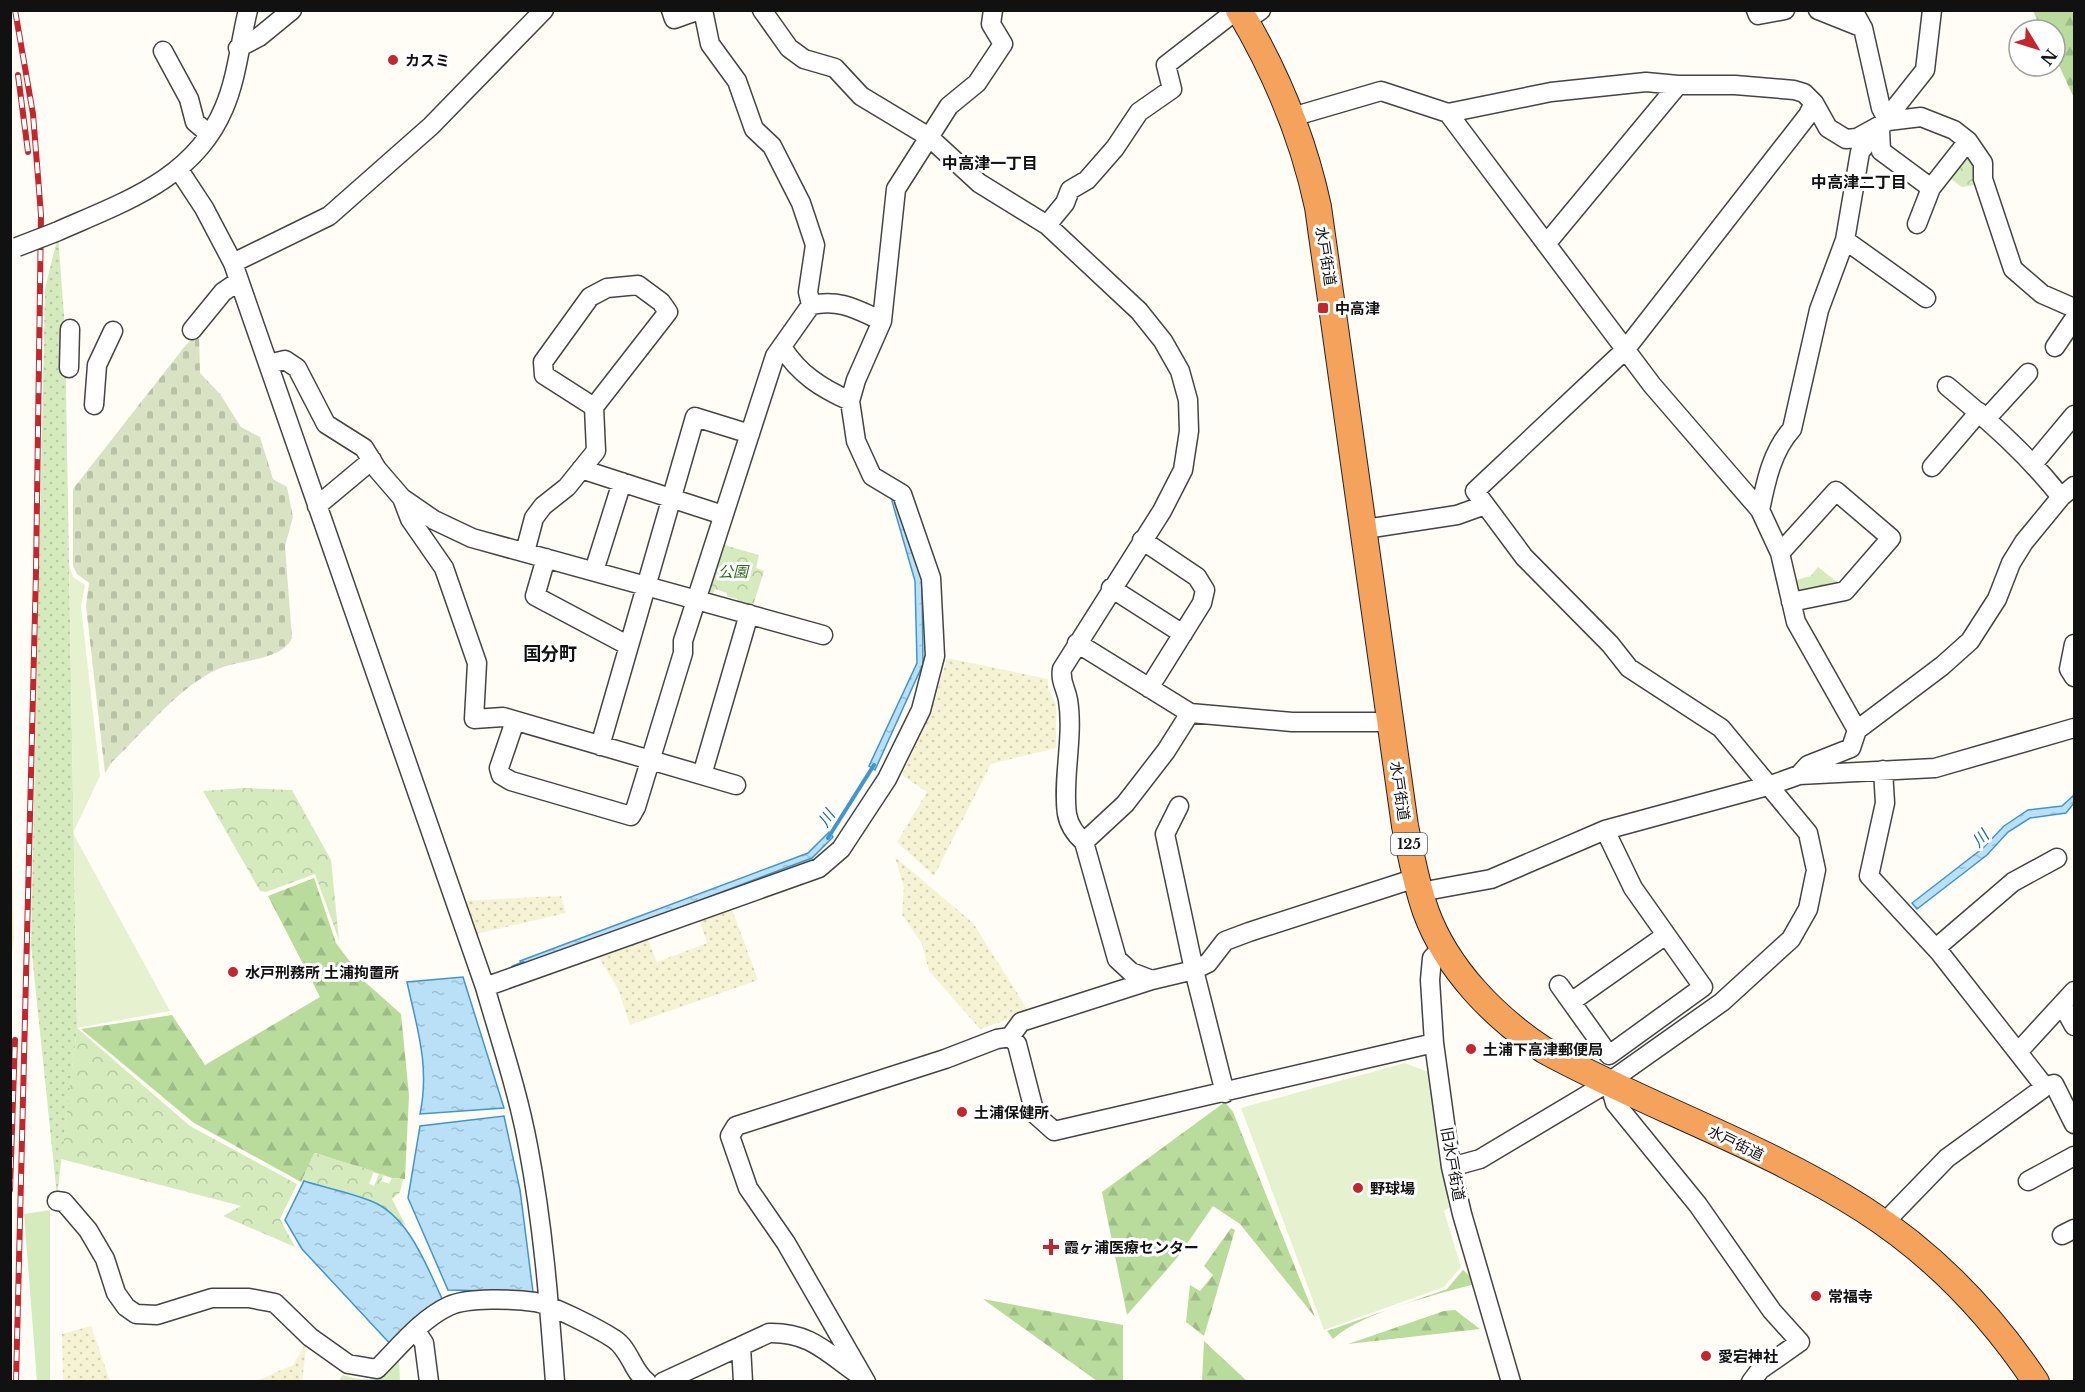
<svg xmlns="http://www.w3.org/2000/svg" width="2085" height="1392" viewBox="0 0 2085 1392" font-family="'Libre Baskerville','Noto Sans JP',serif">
<defs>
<pattern id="farmland-dots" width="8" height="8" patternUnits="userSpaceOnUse" patternTransform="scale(1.5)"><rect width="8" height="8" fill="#f6f3d4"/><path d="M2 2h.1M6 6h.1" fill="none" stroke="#d2cfb5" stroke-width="1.8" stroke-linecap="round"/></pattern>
<pattern id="forest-firs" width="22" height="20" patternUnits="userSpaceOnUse" patternTransform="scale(1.5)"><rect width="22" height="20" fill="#b9dc9c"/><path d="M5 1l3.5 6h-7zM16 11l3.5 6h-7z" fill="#9ebc85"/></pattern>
<pattern id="cemetery-stones" width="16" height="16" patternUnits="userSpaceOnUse" patternTransform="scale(1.5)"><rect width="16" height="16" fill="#d9e3c4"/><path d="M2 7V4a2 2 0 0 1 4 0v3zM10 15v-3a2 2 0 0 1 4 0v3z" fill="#b9c2a7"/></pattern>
<pattern id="park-crowns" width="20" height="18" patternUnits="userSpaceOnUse" patternTransform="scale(1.5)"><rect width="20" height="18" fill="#d5ebbd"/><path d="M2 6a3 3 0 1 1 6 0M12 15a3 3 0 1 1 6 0" fill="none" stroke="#b6c8a1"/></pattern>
<pattern id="garden-dots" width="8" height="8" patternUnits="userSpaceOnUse" patternTransform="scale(1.5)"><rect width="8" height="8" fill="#d5ebbd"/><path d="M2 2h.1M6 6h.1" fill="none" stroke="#b6c8a1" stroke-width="1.8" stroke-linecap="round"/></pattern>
<pattern id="water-ripples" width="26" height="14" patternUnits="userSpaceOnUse" patternTransform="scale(1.5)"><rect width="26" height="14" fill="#b9e0f7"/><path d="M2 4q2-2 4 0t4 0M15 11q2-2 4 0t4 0" fill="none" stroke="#9ebfd3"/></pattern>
</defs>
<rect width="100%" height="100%" fill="#fffdf5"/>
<path fill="url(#farmland-dots)" d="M 947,658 L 1048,679 L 1048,689 L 1056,704 L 1056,748 L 991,764 L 934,876 L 897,842 L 927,792 L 902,775 L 931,713 Z
M 11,791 L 14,938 L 11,960 L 10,960 Z
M 895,857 L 973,923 L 1029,1012 L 980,1029 L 929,971 L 922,944 L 902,915 L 904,887 Z
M 561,896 L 566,913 L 472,935 L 460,901 Z
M 730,904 L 758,980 L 630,1025 L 618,989 L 596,953 L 646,935 L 657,962 L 707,943 L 698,915 Z
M 91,1326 L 110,1381 L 63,1381 L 62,1334 Z
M 307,1341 L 302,1381 L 254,1382 L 293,1365 Z"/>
<path fill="#d5ebbd" d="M 50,1210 L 50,1381 L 37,1381 L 24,1214 Z
M 399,1360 L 400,1381 L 339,1381 L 342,1375 C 373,1383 377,1382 399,1360 Z"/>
<path fill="url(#forest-firs)" d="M 2033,11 L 2074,11 L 2074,98 L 2055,57 L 2055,30 L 2042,30 Z
M 314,878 L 336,943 L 365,982 L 401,1014 L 409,1095 L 405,1179 L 392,1178 L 315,1153 L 301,1182 L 194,1123 L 81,1029 L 172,1015 L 205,1065 L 320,997 L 268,896 Z
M 1225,1102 L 1233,1112 L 1315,1317 L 1240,1224 L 1213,1206 L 1177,1258 L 1127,1315 L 1102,1192 Z
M 1231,1228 L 1235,1230 L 1204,1336 L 1186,1322 L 1190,1285 L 1200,1291 L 1213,1275 L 1204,1266 Z
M 1463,1270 L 1478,1283 C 1439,1294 1362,1312 1333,1339 L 1327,1331 L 1447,1289 Z
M 983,1299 L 1123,1325 L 1123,1381 L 1097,1381 Z
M 1455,1310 L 1480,1329 L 1348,1344 L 1444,1311 Z
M 1204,1341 L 1247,1381 L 1202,1381 Z"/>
<path fill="url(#cemetery-stones)" d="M 199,332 L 200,373 L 220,394 L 241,427 L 260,437 L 273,479 L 287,487 L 293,517 L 285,546 L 292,638 C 282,661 240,659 218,669 C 177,688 145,731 112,762 L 105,773 L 86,606 L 89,583 L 77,574 L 73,566 L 73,489 L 185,346 Z"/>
<path fill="url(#park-crowns)" d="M 1968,146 L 1982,184 L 1962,187 L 1945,175 Z
M 717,543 L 759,555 L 756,568 L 764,571 L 751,612 L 735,607 L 737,599 L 727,596 L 727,593 L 715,589 L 710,600 L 703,597 Z
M 1818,567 L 1841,585 L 1799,593 L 1796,580 L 1811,576 Z
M 244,788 L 292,790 L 331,860 L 339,940 L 315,874 L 266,892 L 260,891 L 203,791 Z
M 77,1028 L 190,1126 L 297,1184 L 280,1219 L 295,1247 L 223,1216 L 241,1206 L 61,1159 Z
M 314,1153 L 374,1171 L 369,1184 L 374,1186 L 379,1174 L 384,1174 L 381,1181 L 389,1184 L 392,1178 L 403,1179 L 400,1192 L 392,1199 L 406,1226 L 373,1201 L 301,1182 Z"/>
<path fill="url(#garden-dots)" d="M 58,236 L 65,328 L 77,1028 L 57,1196 L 31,945 L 45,289 Z"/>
<path fill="#e6f2cf" d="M 69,565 L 73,577 L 85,585 L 81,606 L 100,776 L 73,833 L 170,1011 L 77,1028 Z
M 1405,1063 L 1428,1072 L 1449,1208 L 1444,1211 L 1461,1267 L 1444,1287 L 1324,1330 L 1241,1108 Z"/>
<path fill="url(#water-ripples)" stroke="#3f96cf" stroke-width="1.5" d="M 898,498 L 922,580 L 923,664 L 875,770 L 869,766 L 917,663 L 915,581 L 892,501 Z
M 2074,795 L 2074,803 L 2066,813 L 2030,818 L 2008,832 L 1987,855 L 1917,909 L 1912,903 L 1983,848 L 2004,826 L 2028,810 L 2062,806 Z
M 829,832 L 833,837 L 812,858 L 523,967 L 520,961 L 808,853 Z
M 463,977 L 504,1108 L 420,1114 C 430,1066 417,1028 407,982 Z
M 504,1116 L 520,1190 L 533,1292 L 448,1290 L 408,1198 L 420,1126 Z
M 304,1181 C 326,1188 349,1192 371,1201 C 410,1216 428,1270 445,1305 L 394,1348 L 302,1249 L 285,1220 Z"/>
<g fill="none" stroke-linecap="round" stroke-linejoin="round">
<path stroke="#3f96cf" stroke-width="4" d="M 828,838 L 874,765
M 513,967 L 523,963"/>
<g stroke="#444" stroke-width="21">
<path id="minor" d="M 671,10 L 674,19 L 699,10
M 703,10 L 710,44 L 737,81 L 754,129 L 772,146 L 801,203 L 815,245 L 808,292 L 811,305
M 762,10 L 789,48 L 804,59 L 835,68 L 861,96 L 929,137 L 979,183 L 1047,225 L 1139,311 L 1163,341 L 1180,371 L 1188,400 L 1189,431 L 1183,470 L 1162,511 L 1062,669 C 1060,682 1066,688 1068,700 C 1074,737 1062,780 1067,814 C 1069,826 1075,834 1084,842
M 1756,10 L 1758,15 L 1785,10
M 1818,10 L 1863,28
M 1853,10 L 1863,28 L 1881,108 L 1888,121
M 1245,21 L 1261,10
M 238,48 L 259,37 L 292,10
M 163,51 L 189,99 L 195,122 L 209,134
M 1448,113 L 1551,92 L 1646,82 L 1678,85 L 1735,85 L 1794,90 L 1804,93 L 1814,103 L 1828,128 L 1846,139 L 1857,138 L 1888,121 L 1921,117 L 1954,130 L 1968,141 L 1983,163 L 1983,179 L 2013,269 L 2042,294 L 2074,308
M 1292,117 L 1381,91 L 1448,113 L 1652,385 L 1760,510 L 1780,553 L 1796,622 L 1857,730
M 1880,129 L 1881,151 L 1931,188
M 179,170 L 204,208 L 233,263 L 485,987 C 500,1039 518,1092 528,1146 C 543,1224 549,1302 555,1382
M 1917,224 L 1931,188 L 1968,141
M 1047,225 L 1065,203 L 1070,190 L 1087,180 L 1115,148 L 1139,112 L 1172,89 L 1166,65 L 1237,10
M 56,232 C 121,203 194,180 224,108 C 237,78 240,42 248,10
M 1845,240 L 1926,298
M 1546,244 L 1678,85
M 233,263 L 329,216 L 431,126 L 544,10
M 192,330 L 223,292 L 239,281
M 782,347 C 799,374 821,388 850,401
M 2055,347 L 2074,319
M 268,364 L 285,360 L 297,368 L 326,424 L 364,448 L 377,469 L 402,498 L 434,520 L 472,538 L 823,635
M 69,368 L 70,329
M 1947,386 C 1989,421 2027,454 2061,497
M 94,405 L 97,365 L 113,331
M 1986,419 L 2028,373
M 2034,463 L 2074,415
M 1932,467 L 1979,412
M 581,469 L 723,515
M 402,498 L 410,519 L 444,568 L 477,663 L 474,719 L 503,717 L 736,785
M 317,506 L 372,460
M 1760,510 C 1766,481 1772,451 1792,429 L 1819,310 L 1845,240 L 1860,152 L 1925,70 L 1932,10
M 1365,529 L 1457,515 L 1485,505
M 1142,540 L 1197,577 L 1205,590 L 1202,603 L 1149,688
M 525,552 L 534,518 L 543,506 L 567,487 L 596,451 L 594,407 L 544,375 L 543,362 L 590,297 L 607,288 L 638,285 L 661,302 L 668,312 L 594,407
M 1780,553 L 1836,491 L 1891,538 L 1845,591 L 1791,602
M 546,558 L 535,596 L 629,646
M 594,571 L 622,482
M 1111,588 L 1183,634
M 1077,643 L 1190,713
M 2074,644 L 2069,669 L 2074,677
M 515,721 L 499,768 L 501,775 L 511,781 L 631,816 L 636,807 L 683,653 L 683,641 L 775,356 L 811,305 C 840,299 856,309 882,321
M 600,746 L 695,417 L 750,434
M 1883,770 L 1885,803 L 1869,876 L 1940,953 L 2045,1087 L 1947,1158 L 1884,1223
M 702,775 L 749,614
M 1799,775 L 1808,765 L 1851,748 L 1857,730 L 1942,666 L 1970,641 L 1997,599 L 2011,563 L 2024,542 L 2061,497 L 2074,486
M 1179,806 L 1165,834 L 1194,970 L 1225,1093
M 1420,892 L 1491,879 L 1605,830 L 1771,785 L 1799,775 L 1935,768 L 2074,728
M 1443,946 L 1432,958 L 1430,980 L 1434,1043 L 1451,1167 L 1462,1214 L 1511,1382
M 1936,948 L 2013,882 L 2057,858
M 1152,980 L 1194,970 L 1208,963 L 1225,941 L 1249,932 L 1416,878
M 1559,985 L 1609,1055 L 1703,987 L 1633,888 L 1605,830
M 485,987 L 819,868 L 841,849 L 887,779 L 921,710 L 935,656 L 931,578 L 902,494 L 872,476 L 856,441 L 850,401 L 856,380 L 882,321 L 896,189 L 949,106 L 977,83 L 1003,44 L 991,24 L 993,10
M 1571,1002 L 1666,935
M 2062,1004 L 2074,1026
M 1010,1037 L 1021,1022 L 1152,980 L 1131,972 L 1117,959 L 1084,842 L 1125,804 L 1166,751 L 1190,713 L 1292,722 L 1391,722
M 2018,1052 L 2074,991
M 1609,1082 L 1615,1103 L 1698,1205 L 1772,1311 L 1800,1342 L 1760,1370 L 1751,1382
M 2045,1087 L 2054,1084 L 2074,1124
M 1451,1167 L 1480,1159 L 1609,1082 L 1722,1002 L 1791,939 L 1808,909 L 1816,870 L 1808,833 L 1721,728 L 1629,668 L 1610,644 L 1524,557 L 1475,491 L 1625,350 L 1808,115 L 1814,103
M 2028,1181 L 2074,1156
M 57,1201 L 64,1202 L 88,1230 L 105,1259 L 116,1293 L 126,1307 L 136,1314 L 157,1315 L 212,1298 L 249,1298 L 275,1303 L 310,1337 L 348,1364 L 377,1369 C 399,1347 421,1319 449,1306 C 468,1297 514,1299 535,1302 C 552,1305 599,1329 614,1339 C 630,1349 632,1371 647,1382
M 2062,1235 L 2074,1229
M 416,1331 L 424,1343 L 429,1382
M 741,1346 L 743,1382
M 663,1382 L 769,1333 C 811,1332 828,1354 859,1375
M 866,1382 L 786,1243 L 748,1188 L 730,1136 L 736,1126 L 945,1059 L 997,1039 L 1010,1037 L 1017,1044 L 1035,1114 L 1054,1131 L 1434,1043"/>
</g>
<g stroke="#222" stroke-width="28">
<path id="highway" d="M 1239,10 C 1276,72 1303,137 1318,207 L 1405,826 C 1411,855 1416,884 1426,912 C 1447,969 1494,1017 1544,1050 C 1648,1107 1763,1145 1863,1209 C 1932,1253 1990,1313 2036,1382"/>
</g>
<use href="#minor" stroke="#fff" stroke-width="18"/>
<use href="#highway" stroke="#f5a25d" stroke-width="26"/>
<g stroke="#c4262e" stroke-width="6">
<path id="rail" d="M 15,10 L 33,114 L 41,215 L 36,572 L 16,1382
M 18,75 L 28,152
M 10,1190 L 15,1040"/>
</g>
<use href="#rail" stroke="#fff" stroke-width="4" stroke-dasharray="11" stroke-linecap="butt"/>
<g stroke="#444" stroke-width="21" stroke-linecap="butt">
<path id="minor-bridge" d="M 17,247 L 56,232"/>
</g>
<use href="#minor-bridge" stroke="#fff" stroke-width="18"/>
</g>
<g fill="#c4262e" stroke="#fff" stroke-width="2">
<circle cx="393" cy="60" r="6"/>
<rect x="1317" y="302" width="12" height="12" rx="3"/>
<circle cx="233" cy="972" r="6"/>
<circle cx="1471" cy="1049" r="6"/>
<circle cx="962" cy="1112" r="6"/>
<circle cx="1358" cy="1188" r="6"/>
<path d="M1048 1238h6v6h6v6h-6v6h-6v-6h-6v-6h6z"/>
<circle cx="1816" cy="1296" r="6"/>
<circle cx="1706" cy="1356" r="6"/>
</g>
<g text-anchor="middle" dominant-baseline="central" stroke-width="6" stroke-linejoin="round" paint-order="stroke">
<rect fill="#fff" stroke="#585858" stroke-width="1.5" x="1391" y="833" width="36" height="22" rx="4.5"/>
<g font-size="14" font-weight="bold" fill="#111">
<text x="1409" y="844">125</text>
</g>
<g font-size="15" font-weight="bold" fill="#111" stroke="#fff" text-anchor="start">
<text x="405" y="60">カスミ</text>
<text x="1335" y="308">中高津</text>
<text x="245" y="972">水戸刑務所 土浦拘置所</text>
<text x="1483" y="1049">土浦下高津郵便局</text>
<text x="974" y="1112">土浦保健所</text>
<text x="1370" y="1188">野球場</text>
<text x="1064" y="1247">霞ヶ浦医療センター</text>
<text x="1828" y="1296">常福寺</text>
<text x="1718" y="1356">愛宕神社</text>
</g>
<g font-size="15" fill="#111" stroke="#fff">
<text transform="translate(1326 256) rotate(81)">水戸街道</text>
<text transform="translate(1400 791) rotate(82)">水戸街道</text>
<text transform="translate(1736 1143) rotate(26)">水戸街道</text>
<text transform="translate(1453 1164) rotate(80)">旧水戸街道</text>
</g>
<g font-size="15" font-style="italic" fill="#2f6b1f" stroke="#fff">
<text x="733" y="571">公園</text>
</g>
<g font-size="16" font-weight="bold" fill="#111" stroke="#fff">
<text x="990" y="163">中高津一丁目</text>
<text x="1859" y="182">中高津二丁目</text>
</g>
<g font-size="16" font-style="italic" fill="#1768a6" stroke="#fff">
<text transform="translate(826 818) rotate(-56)">川</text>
<text transform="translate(1980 838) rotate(-45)">川</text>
</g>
<g font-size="18" font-weight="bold" fill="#111" stroke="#fff">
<text x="550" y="654">国分町</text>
</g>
</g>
<rect width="2085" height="1392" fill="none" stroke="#111111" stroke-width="24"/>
<g transform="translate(2037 48) rotate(128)"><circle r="28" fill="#ffffff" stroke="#a0a0a0" stroke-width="1.5"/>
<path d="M0-4.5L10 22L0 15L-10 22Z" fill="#c4262e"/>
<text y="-9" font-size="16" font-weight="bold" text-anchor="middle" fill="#111111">N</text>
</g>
</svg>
